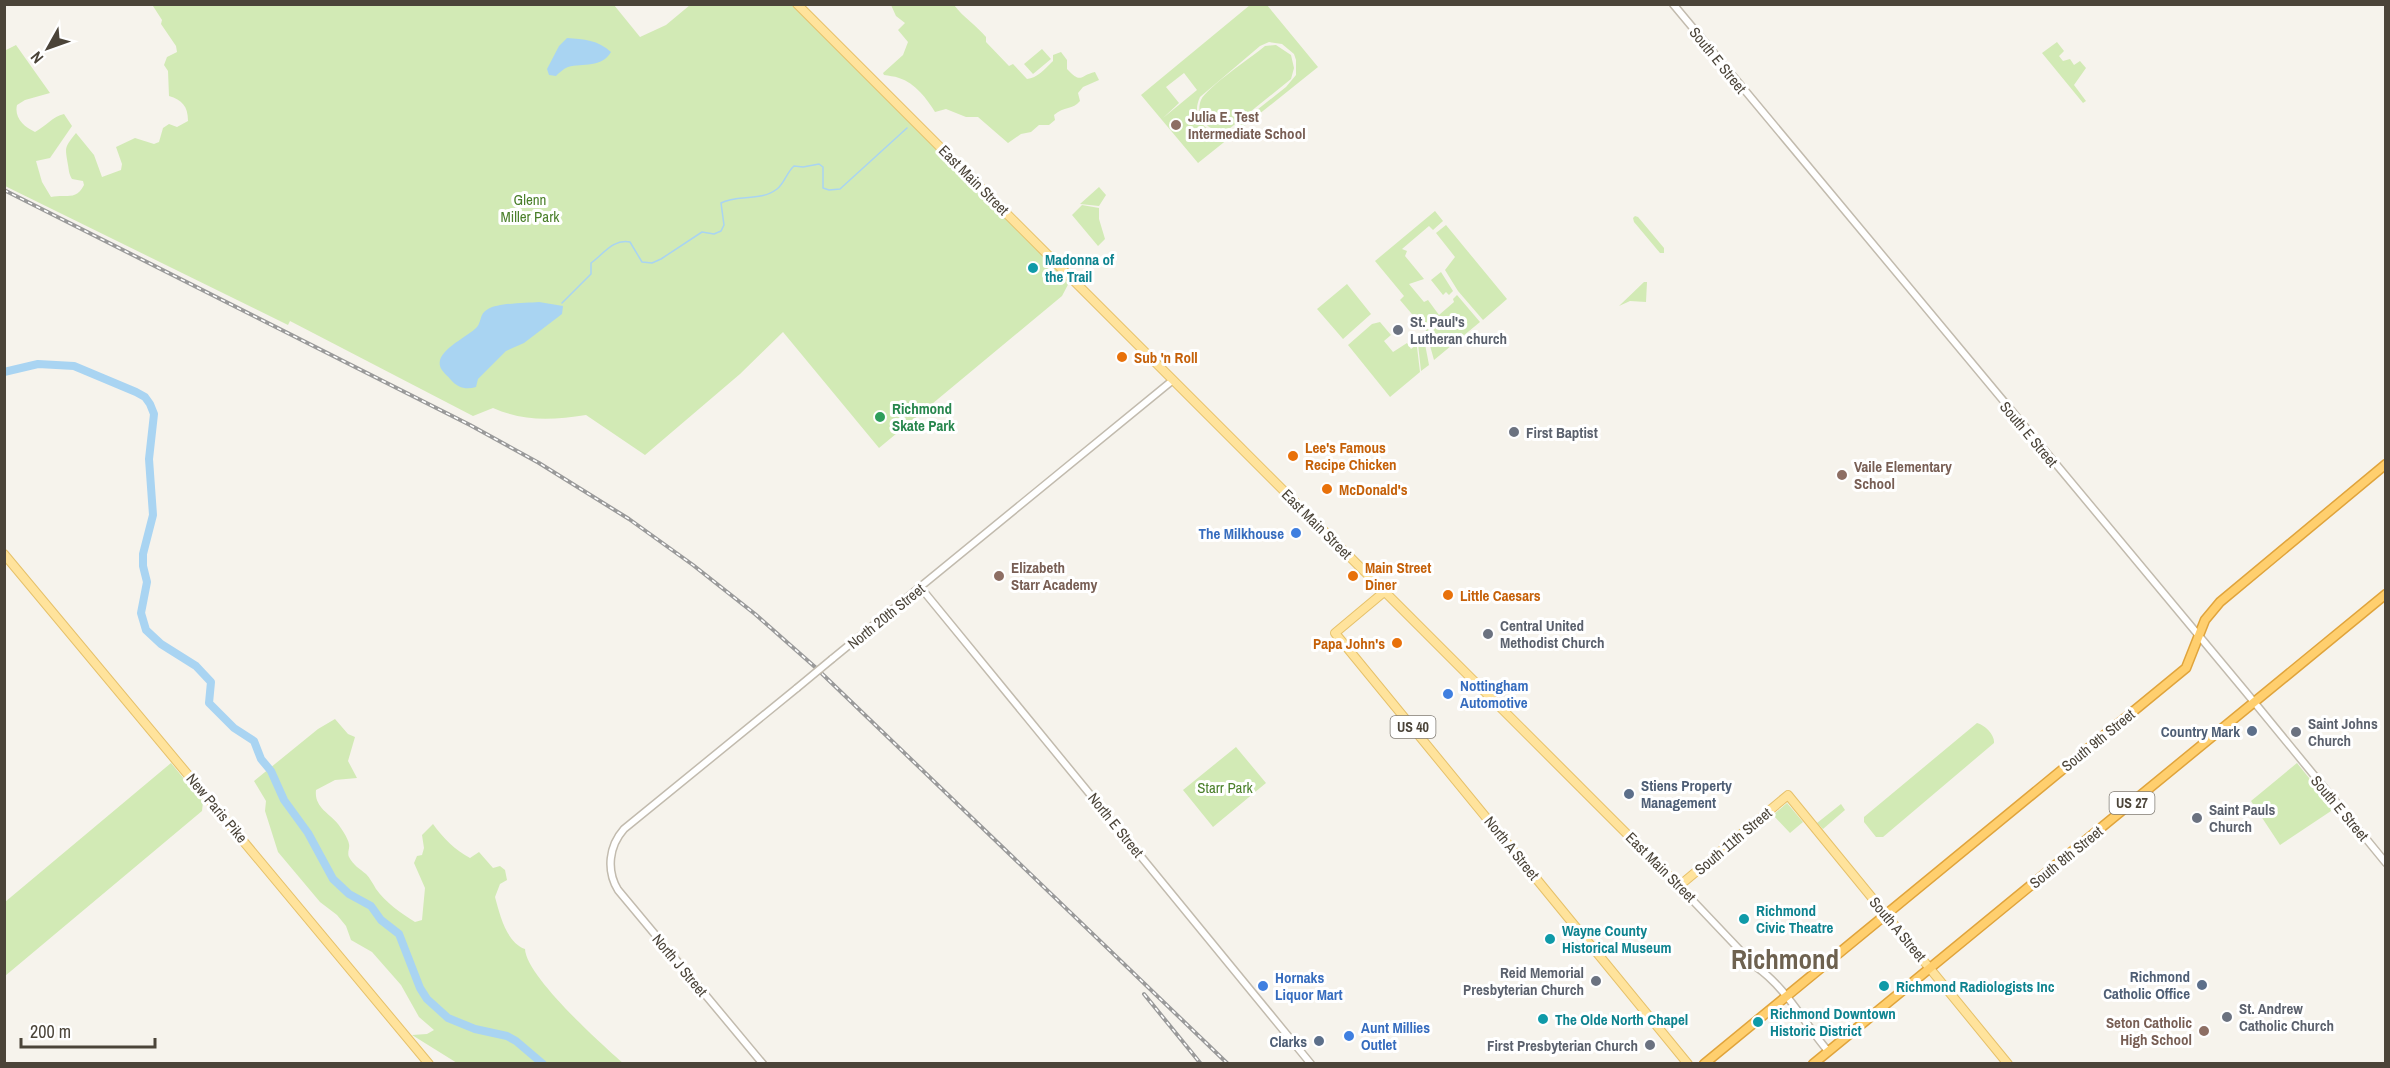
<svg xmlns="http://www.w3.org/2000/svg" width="2390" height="1068" viewBox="0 0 2390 1068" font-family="'Archivo Narrow',sans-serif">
<rect width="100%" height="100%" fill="#f6f3ec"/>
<path fill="#d2eab5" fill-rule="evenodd" d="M 273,4 L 614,5 L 640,37 L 666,25 L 690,5 L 797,5 L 1072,277 L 1062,296 L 879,448 L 783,332 L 740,374 L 645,455 L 586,415 C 553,420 525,422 493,408 L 473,416 L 290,321 L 288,325 L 5,186 L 4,51 L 16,45 L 50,93 L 25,100 L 17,105 C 14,118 24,127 35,132 C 45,127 53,116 64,114 L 72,126 L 50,158 L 36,161 L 42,182 L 51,197 C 66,194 76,201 84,185 L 83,181 L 72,179 C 69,174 69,171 68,165 C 65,147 64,148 76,133 L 94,155 L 102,177 L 121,170 L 122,164 L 116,147 L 135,138 L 154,144 L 159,142 L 163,128 L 169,124 L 177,127 L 188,121 C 188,106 182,100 169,96 L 168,71 L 164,65 L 167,57 L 177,52 L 176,46 L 161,24 L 162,20 L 153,6 L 150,5 Z
M 954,5 C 963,17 976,25 986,37 L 986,42 L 1009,66 L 1013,64 L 1027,79 C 1037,78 1045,69 1053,61 L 1053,55 L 1061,52 L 1067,60 L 1067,69 C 1082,85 1080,75 1095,72 L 1099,80 L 1083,87 L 1078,93 L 1080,101 C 1073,110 1064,106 1054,115 L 1055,120 L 1049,125 L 1039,125 L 1031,132 L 1021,134 L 1008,143 L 978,117 L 966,117 L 946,109 L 935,112 C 927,99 915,83 899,78 C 894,76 889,76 884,75 L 883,73 L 903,55 L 908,42 L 898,30 L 905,23 L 896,16 L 891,5 Z
M 1250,5 L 1267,5 L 1318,67 L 1198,163 L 1141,95 ZM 1269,42 L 1282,44 L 1294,54 L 1296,60 L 1296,75 L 1286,87 L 1228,133 C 1206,135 1190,118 1200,97 L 1260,46 ZM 1184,73 L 1197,90 L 1163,118 L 1179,103 L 1166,87 Z
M 2057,42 L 2064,51 L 2059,56 L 2063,61 L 2070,59 L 2074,65 L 2080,61 L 2086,68 L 2074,85 L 2086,101 L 2083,103 L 2042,53 Z
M 1276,45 L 1291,55 L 1294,68 L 1291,79 L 1229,129 C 1219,131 1211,131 1204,122 C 1199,117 1198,107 1201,100 C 1207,87 1252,57 1265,46 Z
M 1042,49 L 1051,59 L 1033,74 L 1024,64 Z
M 1099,187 L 1106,195 L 1099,206 L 1080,204 Z
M 1082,205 L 1099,208 L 1099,219 L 1105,239 L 1098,246 L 1072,215 Z
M 1435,211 L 1443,221 L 1433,230 L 1429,226 L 1402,249 L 1407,251 L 1405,256 L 1424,279 L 1409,284 L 1424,302 L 1428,300 L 1439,315 L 1454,302 L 1453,299 L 1457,295 L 1480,322 L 1434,360 L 1427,335 L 1428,333 L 1400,300 L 1404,296 L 1375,261 Z
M 1635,216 L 1638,217 L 1664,248 L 1664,253 L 1660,253 L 1634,222 L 1633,218 Z
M 1446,225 L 1507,299 L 1483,320 L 1458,291 L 1445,270 L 1455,257 L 1436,233 Z
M 1441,272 L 1453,291 L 1449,295 L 1446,292 L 1443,295 L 1431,280 Z
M 1644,282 L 1647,282 L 1646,302 L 1630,301 L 1619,306 Z
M 1347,284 L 1371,314 L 1343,339 L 1317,309 Z
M 1380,322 L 1391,335 L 1384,341 L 1393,352 L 1407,343 L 1411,349 L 1416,345 L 1417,347 L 1420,372 L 1390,397 L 1348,345 L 1372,324 Z
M 1422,340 L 1425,344 L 1429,365 L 1421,371 L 1418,344 Z
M 335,719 L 348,734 L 355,737 L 348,761 L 357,778 L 335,780 L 316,790 C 314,807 329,813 338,824 C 341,828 348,838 349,844 C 350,848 347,853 349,857 C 353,865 360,869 366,874 C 370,878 373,884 376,889 C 385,902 402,914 415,922 L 422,920 L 425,888 L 414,863 L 417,856 L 422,855 L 424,848 L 422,835 L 433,824 C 443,838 455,850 470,858 L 479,852 L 493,868 L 500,866 L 505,870 L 507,880 L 500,884 L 495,897 C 500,915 506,942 525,949 C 526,976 600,1043 623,1063 L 457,1063 L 412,1035 L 427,1034 L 434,1030 L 419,1017 L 401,985 L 372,952 L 351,940 L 346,926 L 337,915 L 320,902 L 278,852 L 265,811 L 266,801 L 254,781 L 318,729 Z
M 1977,723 C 1985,725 1995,735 1994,743 L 1883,837 L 1876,837 L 1864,822 L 1864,817 Z
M 1236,747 L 1266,783 L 1213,827 L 1183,790 Z
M 171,763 L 203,802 L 202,811 L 5,976 L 5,902 Z
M 2297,763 L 2334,809 L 2280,845 L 2251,801 Z
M 1787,803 L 1803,822 L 1790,833 L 1773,815 Z
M 1841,804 L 1845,810 L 1823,829 L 1817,823 Z"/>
<path fill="#a9d4f2" d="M 567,38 C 584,39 598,40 611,52 C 602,68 583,63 568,67 C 563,69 559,73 556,76 L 549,75 L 547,69 L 559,46 Z
M 539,302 L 563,306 L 562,314 L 524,343 L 506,351 L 478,379 L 476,387 C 466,390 458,388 451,380 C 448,376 441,371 440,366 C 436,350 468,337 477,327 C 482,321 479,314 488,309 C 498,303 526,303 539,302 Z"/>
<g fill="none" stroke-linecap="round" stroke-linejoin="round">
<path stroke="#a9d4f2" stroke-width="1.5" d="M 562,303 L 591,274 L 591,263 C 604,254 612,239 630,242 L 642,262 L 652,263 L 661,259 L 702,232 L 714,234 L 721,231 L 724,225 L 721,203 C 737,194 760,202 777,189 C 784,184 787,172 794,166 L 803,167 L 819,164 L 823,167 L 823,188 L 829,190 L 840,189 L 907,128"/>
<path stroke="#a9d4f2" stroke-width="8" d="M 4,372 L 38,364 L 74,366 L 136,392 L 145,397 L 150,404 L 154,414 L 149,459 L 153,515 L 143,554 L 143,566 L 147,582 L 141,613 L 146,630 L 161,644 L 196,666 L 211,682 L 209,703 L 234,728 L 254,741 L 261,759 L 271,771 L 284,800 L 308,833 L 333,879 L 349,894 L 371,906 L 381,920 L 399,934 L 420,988 L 427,999 L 448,1018 L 475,1029 L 507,1036 L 516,1041 L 543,1064"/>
<g stroke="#c2bbae" stroke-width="9">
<path id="minor" d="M 1673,4 L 2245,691 L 2386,863
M 921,588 L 1311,1064
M 832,659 L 1173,380
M 1679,886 L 1755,966 C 1786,987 1804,1023 1828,1051
M 763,1064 L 618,890 C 606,870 609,846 624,829 L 797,688"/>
</g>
<g stroke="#e6c16a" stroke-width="10">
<path id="major" d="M 797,4 L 1679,886 L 1788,795 L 2008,1064
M 4,554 L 429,1064
M 1384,592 L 1335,633 L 1688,1064"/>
</g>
<g stroke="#e0a43c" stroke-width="11">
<path id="highway" d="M 1704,1064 L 2186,668 L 2205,620 L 2220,602 L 2386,464
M 1813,1064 L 2386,594"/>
</g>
<use href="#minor" stroke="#fff" stroke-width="6"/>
<use href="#major" stroke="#ffe39c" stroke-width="8"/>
<use href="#highway" stroke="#ffcf6e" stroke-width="8"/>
<g stroke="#9a9a9a" stroke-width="4">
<path id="rail" d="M 4,190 L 470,425 L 539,463 L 629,519 L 693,565 L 755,614 L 815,667 L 1228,1064
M 1144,994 L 1201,1064"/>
</g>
<use href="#rail" stroke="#fff" stroke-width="1.5" stroke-dasharray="4.5" stroke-linecap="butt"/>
<g stroke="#c2bbae" stroke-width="9" stroke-linecap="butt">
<path id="minor-bridge" d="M 797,688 L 832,659"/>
</g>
<use href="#minor-bridge" stroke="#fff" stroke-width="6"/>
</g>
<g fill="#8d6e63" stroke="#fff" stroke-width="2">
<circle cx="1176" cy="125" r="6"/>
<circle cx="1842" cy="475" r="6"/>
<circle cx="999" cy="576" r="6"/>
<circle cx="2204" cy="1031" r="6"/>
</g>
<g fill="#0f9aa8" stroke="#fff" stroke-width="2">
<circle cx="1033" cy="268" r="6"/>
<circle cx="1744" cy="919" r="6"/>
<circle cx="1550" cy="939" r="6"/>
<circle cx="1884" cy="986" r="6"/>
<circle cx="1543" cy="1019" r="6"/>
<circle cx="1758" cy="1022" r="6"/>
</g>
<g fill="#6b7280" stroke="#fff" stroke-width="2">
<circle cx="1398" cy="330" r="6"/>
<circle cx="1514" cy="432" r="6"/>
<circle cx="1488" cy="634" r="6"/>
<circle cx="2296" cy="732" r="6"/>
<circle cx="2197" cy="818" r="6"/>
<circle cx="1596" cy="981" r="6"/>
<circle cx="2227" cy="1017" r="6"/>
<circle cx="1650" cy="1045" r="6"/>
</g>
<g fill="#e8710a" stroke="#fff" stroke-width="2">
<circle cx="1122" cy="357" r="6"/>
<circle cx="1293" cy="456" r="6"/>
<circle cx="1327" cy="489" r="6"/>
<circle cx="1353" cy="576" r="6"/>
<circle cx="1448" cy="595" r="6"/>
<circle cx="1397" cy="643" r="6"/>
</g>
<circle fill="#2e9e5b" stroke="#fff" stroke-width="2" cx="880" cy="417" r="6"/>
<g fill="#3f7fe0" stroke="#fff" stroke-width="2">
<circle cx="1296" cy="533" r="6"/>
<circle cx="1448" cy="694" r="6"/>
<circle cx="1263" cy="986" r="6"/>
<circle cx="1349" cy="1036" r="6"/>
</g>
<g fill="#5c6f8a" stroke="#fff" stroke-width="2">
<circle cx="2252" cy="731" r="6"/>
<circle cx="1629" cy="794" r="6"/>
<circle cx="2202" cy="985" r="6"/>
<circle cx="1319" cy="1041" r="6"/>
</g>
<g text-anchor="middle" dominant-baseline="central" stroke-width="6" stroke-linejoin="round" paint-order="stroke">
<g fill="#fff" stroke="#817c74" stroke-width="1.5">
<rect x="1390.5" y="716" width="45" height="22" rx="4.5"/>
<rect x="2109.5" y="792" width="45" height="22" rx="4.5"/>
</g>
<g font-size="14" font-weight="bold" fill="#4b4439">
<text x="1413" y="727">US 40</text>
<text x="2132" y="803">US 27</text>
</g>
<g font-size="15" fill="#4b4439" stroke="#fff">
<text transform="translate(1718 60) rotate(51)">South E Street</text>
<text transform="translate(974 180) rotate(45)">East Main Street</text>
<text transform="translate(2029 434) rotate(50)">South E Street</text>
<text transform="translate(1317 524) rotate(45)">East Main Street</text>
<text transform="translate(886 616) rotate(-39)">North 20th Street</text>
<text transform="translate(2098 740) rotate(-39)">South 9th Street</text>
<text transform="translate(217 808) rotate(50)">New Paris Pike</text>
<text transform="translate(2340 808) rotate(50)">South E Street</text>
<text transform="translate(1116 825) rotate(51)">North E Street</text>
<text transform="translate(1733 841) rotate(-40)">South 11th Street</text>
<text transform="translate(1512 848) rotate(51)">North A Street</text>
<text transform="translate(2066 857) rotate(-39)">South 8th Street</text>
<text transform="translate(1661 867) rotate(45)">East Main Street</text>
<text transform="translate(1898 929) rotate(50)">South A Street</text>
<text transform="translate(680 965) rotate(50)">North J Street</text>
</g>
<g font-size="15" font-weight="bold" fill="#785e54" stroke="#fff" text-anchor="start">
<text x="1188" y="116">Julia E. Test<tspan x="1188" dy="17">Intermediate School</tspan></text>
<text x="1854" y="466">Vaile Elementary<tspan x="1854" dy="17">School</tspan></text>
<text x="1011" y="567">Elizabeth<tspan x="1011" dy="17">Starr Academy</tspan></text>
<text x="2192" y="1022" text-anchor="end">Seton Catholic<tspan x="2192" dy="17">High School</tspan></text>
</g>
<g font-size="15" fill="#4a7f2a" stroke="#fff">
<text x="530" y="199">Glenn<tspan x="530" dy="17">Miller Park</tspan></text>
<text x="1225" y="787">Starr Park</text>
</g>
<g font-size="15" font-weight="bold" fill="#0d838f" stroke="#fff" text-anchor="start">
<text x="1045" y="259">Madonna of<tspan x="1045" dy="17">the Trail</tspan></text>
<text x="1756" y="910">Richmond<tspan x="1756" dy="17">Civic Theatre</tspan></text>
<text x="1562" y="930">Wayne County<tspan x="1562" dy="17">Historical Museum</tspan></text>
<text x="1896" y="986">Richmond Radiologists Inc</text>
<text x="1770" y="1013">Richmond Downtown<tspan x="1770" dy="17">Historic District</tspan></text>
<text x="1555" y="1019">The Olde North Chapel</text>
</g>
<g font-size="15" font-weight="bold" fill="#5b616d" stroke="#fff" text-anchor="start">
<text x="1410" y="321">St. Paul's<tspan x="1410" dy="17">Lutheran church</tspan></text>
<text x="1526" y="432">First Baptist</text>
<text x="1500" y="625">Central United<tspan x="1500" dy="17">Methodist Church</tspan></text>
<text x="2308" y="723">Saint Johns<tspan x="2308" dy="17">Church</tspan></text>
<text x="2209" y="809">Saint Pauls<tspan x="2209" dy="17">Church</tspan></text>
<text x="1584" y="972" text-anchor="end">Reid Memorial<tspan x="1584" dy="17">Presbyterian Church</tspan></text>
<text x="2239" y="1008">St. Andrew<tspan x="2239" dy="17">Catholic Church</tspan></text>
<text x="1638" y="1045" text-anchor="end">First Presbyterian Church</text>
</g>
<g font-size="15" font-weight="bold" fill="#c56008" stroke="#fff" text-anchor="start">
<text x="1134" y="357">Sub 'n Roll</text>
<text x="1305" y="447">Lee's Famous<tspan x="1305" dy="17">Recipe Chicken</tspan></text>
<text x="1339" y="489">McDonald's</text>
<text x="1365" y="567">Main Street<tspan x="1365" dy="17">Diner</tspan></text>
<text x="1460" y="595">Little Caesars</text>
<text x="1385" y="643" text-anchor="end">Papa John's</text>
</g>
<g font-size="15" font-weight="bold" fill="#27864d" stroke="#fff" text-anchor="start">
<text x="892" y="408">Richmond<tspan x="892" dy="17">Skate Park</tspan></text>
</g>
<g font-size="15" font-weight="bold" fill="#366cbe" stroke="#fff" text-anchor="start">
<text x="1284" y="533" text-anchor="end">The Milkhouse</text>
<text x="1460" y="685">Nottingham<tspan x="1460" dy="17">Automotive</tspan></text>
<text x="1275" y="977">Hornaks<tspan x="1275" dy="17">Liquor Mart</tspan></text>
<text x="1361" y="1027">Aunt Millies<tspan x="1361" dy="17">Outlet</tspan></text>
</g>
<g font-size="15" font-weight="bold" fill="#4e5e75" stroke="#fff" text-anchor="end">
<text x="2240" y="731">Country Mark</text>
<text x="1641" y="785" text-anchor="start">Stiens Property<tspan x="1641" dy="17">Management</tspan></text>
<text x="2190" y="976">Richmond<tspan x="2190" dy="17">Catholic Office</tspan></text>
<text x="1307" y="1041">Clarks</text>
</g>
<g font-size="27" font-weight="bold" fill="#6e6250" stroke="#fff">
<text x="1785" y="959">Richmond</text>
</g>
</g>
<rect width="2390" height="1068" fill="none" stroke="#4b4439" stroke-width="12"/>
<g transform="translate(48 48) rotate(230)" stroke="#ffffff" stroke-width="4.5" paint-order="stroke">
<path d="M0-4.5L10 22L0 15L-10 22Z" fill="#4b4439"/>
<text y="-9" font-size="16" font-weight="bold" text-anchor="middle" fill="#4b4439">N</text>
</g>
<path d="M21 1038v9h134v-9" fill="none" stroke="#4b4439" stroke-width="3"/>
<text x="30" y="1038" font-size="18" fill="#4b4439" stroke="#ffffff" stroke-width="4.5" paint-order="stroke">200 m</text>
</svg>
